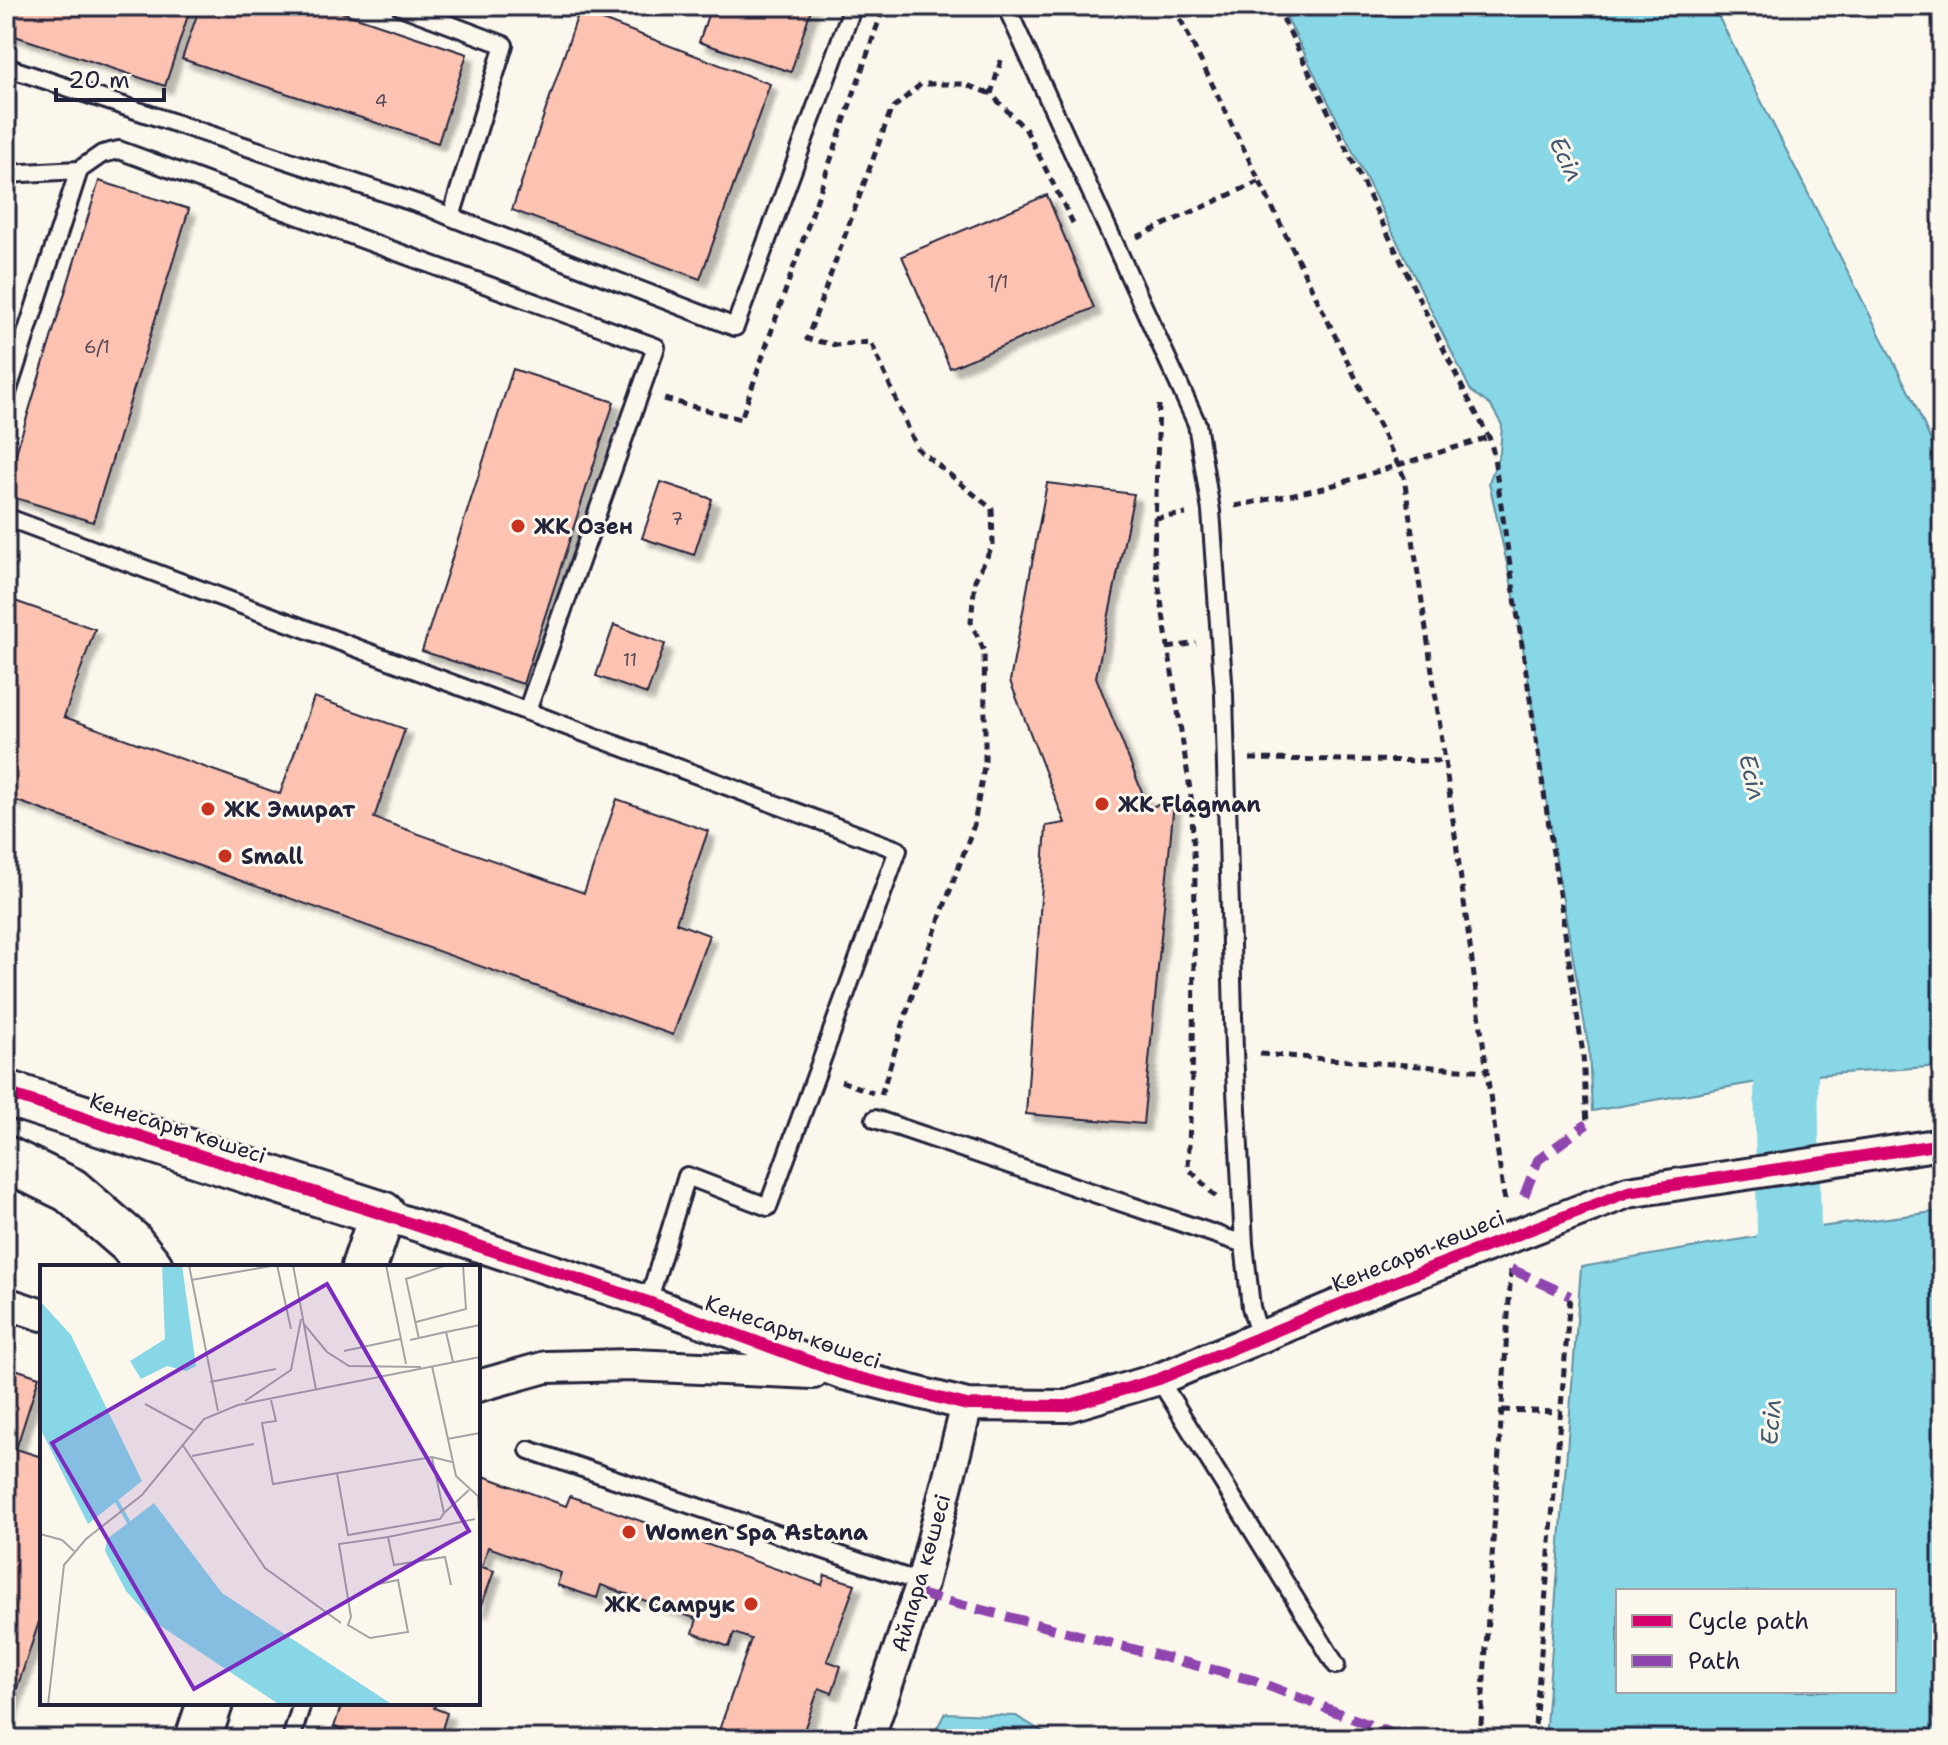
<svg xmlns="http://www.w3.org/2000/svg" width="1948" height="1745" viewBox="0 0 1948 1745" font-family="'Shantell Sans',sans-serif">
<defs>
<filter id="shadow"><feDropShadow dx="7" dy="7" stdDeviation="2" flood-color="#0004"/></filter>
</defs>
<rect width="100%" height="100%" fill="#fbf7ec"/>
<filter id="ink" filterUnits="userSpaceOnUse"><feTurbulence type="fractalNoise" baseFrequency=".0125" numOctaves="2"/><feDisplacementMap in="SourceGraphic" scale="16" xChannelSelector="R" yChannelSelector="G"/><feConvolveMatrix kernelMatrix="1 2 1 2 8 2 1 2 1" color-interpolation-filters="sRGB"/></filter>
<g filter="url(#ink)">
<path fill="#88d7e7" stroke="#5f8fa2" stroke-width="2" fill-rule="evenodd" d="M 1281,6 L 1713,6 L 1913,400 L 1942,466 L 1942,1066 L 1786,1077 L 1592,1111 L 1589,1049 L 1551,832 L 1518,614 L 1489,482 L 1500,453 L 1502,425 L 1491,406 L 1471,391 Z
M 1942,1211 L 1942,1739 L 1545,1739 L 1581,1267 L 1789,1231 ZM 1618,1591 L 1894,1591 L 1894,1691 L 1618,1691 Z
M 945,1713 L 1016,1716 L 1055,1739 L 931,1739 Z"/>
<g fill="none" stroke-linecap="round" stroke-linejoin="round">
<path stroke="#88d7e7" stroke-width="64" d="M 1781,1318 L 1789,1231 L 1786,1077 L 1781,991"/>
</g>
<path fill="#fcc3b2" stroke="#22223b" stroke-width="2" filter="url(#shadow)" d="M 6,6 L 191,6 L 165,86 L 6,33 Z
M 200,6 L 323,6 L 467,54 L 438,143 L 182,59 Z
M 711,6 L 812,6 L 791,72 L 699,42 Z
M 579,11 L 770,84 L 700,279 L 512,210 Z
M 99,181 L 189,209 L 93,522 L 6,495 L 6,486 Z
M 99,181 L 189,209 L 93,522 L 6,495 L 6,486 Z
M 1047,195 L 1094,308 L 950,368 L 902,256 Z
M 513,369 L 614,402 L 523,684 L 422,651 Z
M 513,369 L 614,402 L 523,684 L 422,651 Z
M 661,482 L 712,499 L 694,555 L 642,538 Z
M 1047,483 L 1134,494 L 1096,677 L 1148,807 L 1174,802 L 1143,1124 L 1026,1114 L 1046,826 L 1065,823 L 1010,681 Z
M 6,598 L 95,629 L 64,717 L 280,794 L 314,697 L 405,729 L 374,818 L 584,893 L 617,799 L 708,831 L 676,923 L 709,935 L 673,1035 L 6,797 Z
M 614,625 L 665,644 L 647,694 L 596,676 Z
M 6,1366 L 39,1377 L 16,1449 L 42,1457 L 42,1613 L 6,1721 Z
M 478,1474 L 566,1506 L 570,1496 L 822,1585 L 825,1575 L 855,1584 L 827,1661 L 841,1666 L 832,1693 L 819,1688 L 804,1730 L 815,1733 L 813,1739 L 716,1739 L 751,1639 L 734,1633 L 729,1647 L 693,1633 L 697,1619 L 601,1585 L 597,1598 L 557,1585 L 561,1573 L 488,1547 L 482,1567 L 494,1571 L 480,1610 L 478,1609 Z
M 342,1703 L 436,1703 L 434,1708 L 447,1713 L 439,1739 L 342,1739 L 345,1730 L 334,1727 Z"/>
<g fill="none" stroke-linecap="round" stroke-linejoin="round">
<g stroke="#22223b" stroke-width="22">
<path id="lane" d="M 1006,6 L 1197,424 L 1211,511 L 1224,695 L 1234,1052 L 1244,1244 L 1251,1307 L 1260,1338
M 6,67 L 428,207 L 451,217 L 504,45 L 400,6
M 6,174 L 79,170
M 451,217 L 735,327 L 853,6
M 6,396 L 79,170 L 102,154 L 119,150 L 656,347 L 527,711
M 6,517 L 898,850 L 768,1207 L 687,1176 L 648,1302
M 875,1119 L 1244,1244
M 1159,1379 L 1336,1665
M 529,1450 L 922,1583
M 291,1739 L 302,1703"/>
</g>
<g stroke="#22223b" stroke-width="36">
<path id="street" d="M 382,1214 L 648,1302 L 844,1374 L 967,1405 L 1067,1406 L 1159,1379 L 1386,1285 L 1628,1192 L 1942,1144
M 6,1303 L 42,1315
M 478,1386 L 546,1367 L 633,1365 L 813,1373
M 868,1739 L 922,1583 L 967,1405"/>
</g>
<g stroke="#22223b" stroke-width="50">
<path id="secondary" d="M 6,1093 L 382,1214 L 364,1267
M 6,1159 L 70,1190 L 130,1242 L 150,1267
M 198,1739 L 210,1703"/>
</g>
<path stroke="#22223b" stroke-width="5" stroke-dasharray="8 6" stroke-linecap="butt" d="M 1174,6 L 1404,477 L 1445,761 L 1503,1191 L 1506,1204
M 1277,6 L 1463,389 L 1489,437 L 1493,451 L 1583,1054 L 1587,1124
M 1001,60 L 991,94 L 1026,130 L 1073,223
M 1137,237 L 1260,181
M 664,399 L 741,419 L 884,6
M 1159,405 L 1154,555 L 1191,796 L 1195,872 L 1193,1050 L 1188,1168 L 1216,1197
M 1235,506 L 1324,488 L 1489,437
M 1155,518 L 1186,514
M 1168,648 L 1196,643
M 1250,759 L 1445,761
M 1260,1054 L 1486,1071
M 841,1081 L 873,1093
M 881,1095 L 915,986 L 974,825 L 985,761 L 985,717 L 984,651 L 971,622 L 975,580 L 993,545 L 992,509 L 917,448 L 871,342 L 836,345 L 807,339 L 891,110 L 921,84 L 964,84 L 991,94
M 1502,1410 L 1561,1412
M 1480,1739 L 1511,1270
M 1534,1739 L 1570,1296"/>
<use href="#lane" stroke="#fbf7ec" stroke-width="16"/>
<use href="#street" stroke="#fbf7ec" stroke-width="30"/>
<use href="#secondary" stroke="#fbf7ec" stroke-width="44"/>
<path stroke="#8e44ad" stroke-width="10" stroke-dasharray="20 10" stroke-linecap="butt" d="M 1524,1196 L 1538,1160 L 1587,1124
M 1511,1269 L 1570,1296
M 919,1594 L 1253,1680 L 1406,1739"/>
<g stroke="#fbf7ec" stroke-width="17">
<path id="cycleway" d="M 6,1093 L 382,1214 L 648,1302 L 844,1374 L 967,1405 L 1067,1406 L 1159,1379 L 1386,1285 L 1628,1192 L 1942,1144"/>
</g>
<use href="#cycleway" stroke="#d6006c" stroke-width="12"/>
</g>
</g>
<g fill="#c8321e" stroke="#fbf7ec" stroke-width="3">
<circle cx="518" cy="526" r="8"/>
<circle cx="1102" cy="804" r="8"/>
<circle cx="208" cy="809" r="8"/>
<circle cx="225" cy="856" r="8"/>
<circle cx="629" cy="1532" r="8"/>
<circle cx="751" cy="1604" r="8"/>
</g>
<g text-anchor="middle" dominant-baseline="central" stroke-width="6" stroke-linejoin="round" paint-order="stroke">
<g font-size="18" fill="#584a59">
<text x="381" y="101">4</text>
<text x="998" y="282">1/1</text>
<text x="97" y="347">6/1</text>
<text x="677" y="519">7</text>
<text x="630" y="660">11</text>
</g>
<g font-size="22" font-weight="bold" fill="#22223b" stroke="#fbf7ec" text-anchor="start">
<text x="534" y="526">ЖК Озен</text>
<text x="1118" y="804">ЖК Flagman</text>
<text x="224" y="809">ЖК Эмират</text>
<text x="241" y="856">Small</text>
<text x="645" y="1532">Women Spa Astana</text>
<text x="735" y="1604" text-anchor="end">ЖК Самрук</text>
</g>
<g font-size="22" fill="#22223b" stroke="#fbf7ec">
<text transform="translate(178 1128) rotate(18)">Кенесары көшесі</text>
<text transform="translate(1418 1251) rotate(-22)">Кенесары көшесі</text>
<text transform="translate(793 1332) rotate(19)">Кенесары көшесі</text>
<text transform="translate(921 1573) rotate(-74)">Айпара көшесі</text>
</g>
<g font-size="24" font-style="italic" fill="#41586f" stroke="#fbf7ec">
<text transform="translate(1566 159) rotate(64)">Есіл</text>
<text transform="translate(1752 777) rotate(76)">Есіл</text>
<text transform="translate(1771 1422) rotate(-85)">Есіл</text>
</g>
</g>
<g transform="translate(40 1265)">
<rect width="440" height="440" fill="#fbf7ec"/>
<path d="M 122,0 L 142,0 L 156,101 L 146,106 L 127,101 L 101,114 L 90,96 L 125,74 ZM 0,36 L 31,70 L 102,216 L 48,259 L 0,163 ZM 114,238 L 182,328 L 353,440 L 240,440 L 113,356 L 86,326 L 65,286 L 67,274 Z" fill="#88d7e7"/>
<path fill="none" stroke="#88d7e7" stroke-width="4" d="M 71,226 L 96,270"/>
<path fill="none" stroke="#a4a2a5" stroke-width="2" d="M 149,0 L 178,146M 237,0 L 251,64M 253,0 L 276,125M 346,0 L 366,99M 151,15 L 237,0M 376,57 L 426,44 L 423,0M 263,58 L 287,87 L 309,101 L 381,102M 406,67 L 440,60M 379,74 L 366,14 L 407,0M 370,75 L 406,67 L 413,97M 304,86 L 360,74M 392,101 L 416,211 L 440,233M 170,117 L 236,104M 231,135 L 236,156 L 222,158 L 233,219 L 392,192 L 412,197M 205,136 L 251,105 L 261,54M 105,139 L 153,165M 407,174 L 440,168M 142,179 L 225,303 L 301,358M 152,191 L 214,179M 297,208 L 308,270 L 400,254 L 404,248 L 392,193M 438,231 L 440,276M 404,248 L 429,225M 0,269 L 22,275 L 34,286M 334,320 L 358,315 L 368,367 L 330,373 L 308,360 L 311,352 L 299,279 L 348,272M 411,320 L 405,292 L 354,300 L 348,272 L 435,254M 8,440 L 24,300 L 46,274 L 102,230 L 164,154 L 198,140 L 440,92"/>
<path fill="#7b2cbf" fill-opacity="0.15" stroke="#7b2cbf" stroke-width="4" d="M 287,19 L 429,266 L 154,424 L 12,178 Z"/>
<rect width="440" height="440" fill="none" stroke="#22223b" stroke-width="4"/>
</g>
<rect width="1948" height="1745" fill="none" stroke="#fbf7ec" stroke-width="32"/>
<rect x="16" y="16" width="1916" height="1713" fill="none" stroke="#22223b" stroke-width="3" filter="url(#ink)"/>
<rect x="1616" y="1589" width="280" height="104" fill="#fbf7ec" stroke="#a4a2a5" stroke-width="2"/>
<rect x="1632" y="1615" width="40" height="12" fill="#d6006c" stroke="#a4a2a5" stroke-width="2"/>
<text x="1688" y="1629" font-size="24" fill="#22223b">Cycle path</text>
<rect x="1632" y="1655" width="40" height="12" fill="#8e44ad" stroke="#a4a2a5" stroke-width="2"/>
<text x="1688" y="1669" font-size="24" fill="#22223b">Path</text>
<path d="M56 88v12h108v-12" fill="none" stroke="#22223b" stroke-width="4"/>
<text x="68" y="88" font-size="24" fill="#22223b" stroke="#fbf7ec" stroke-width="6" paint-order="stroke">20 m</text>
</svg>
